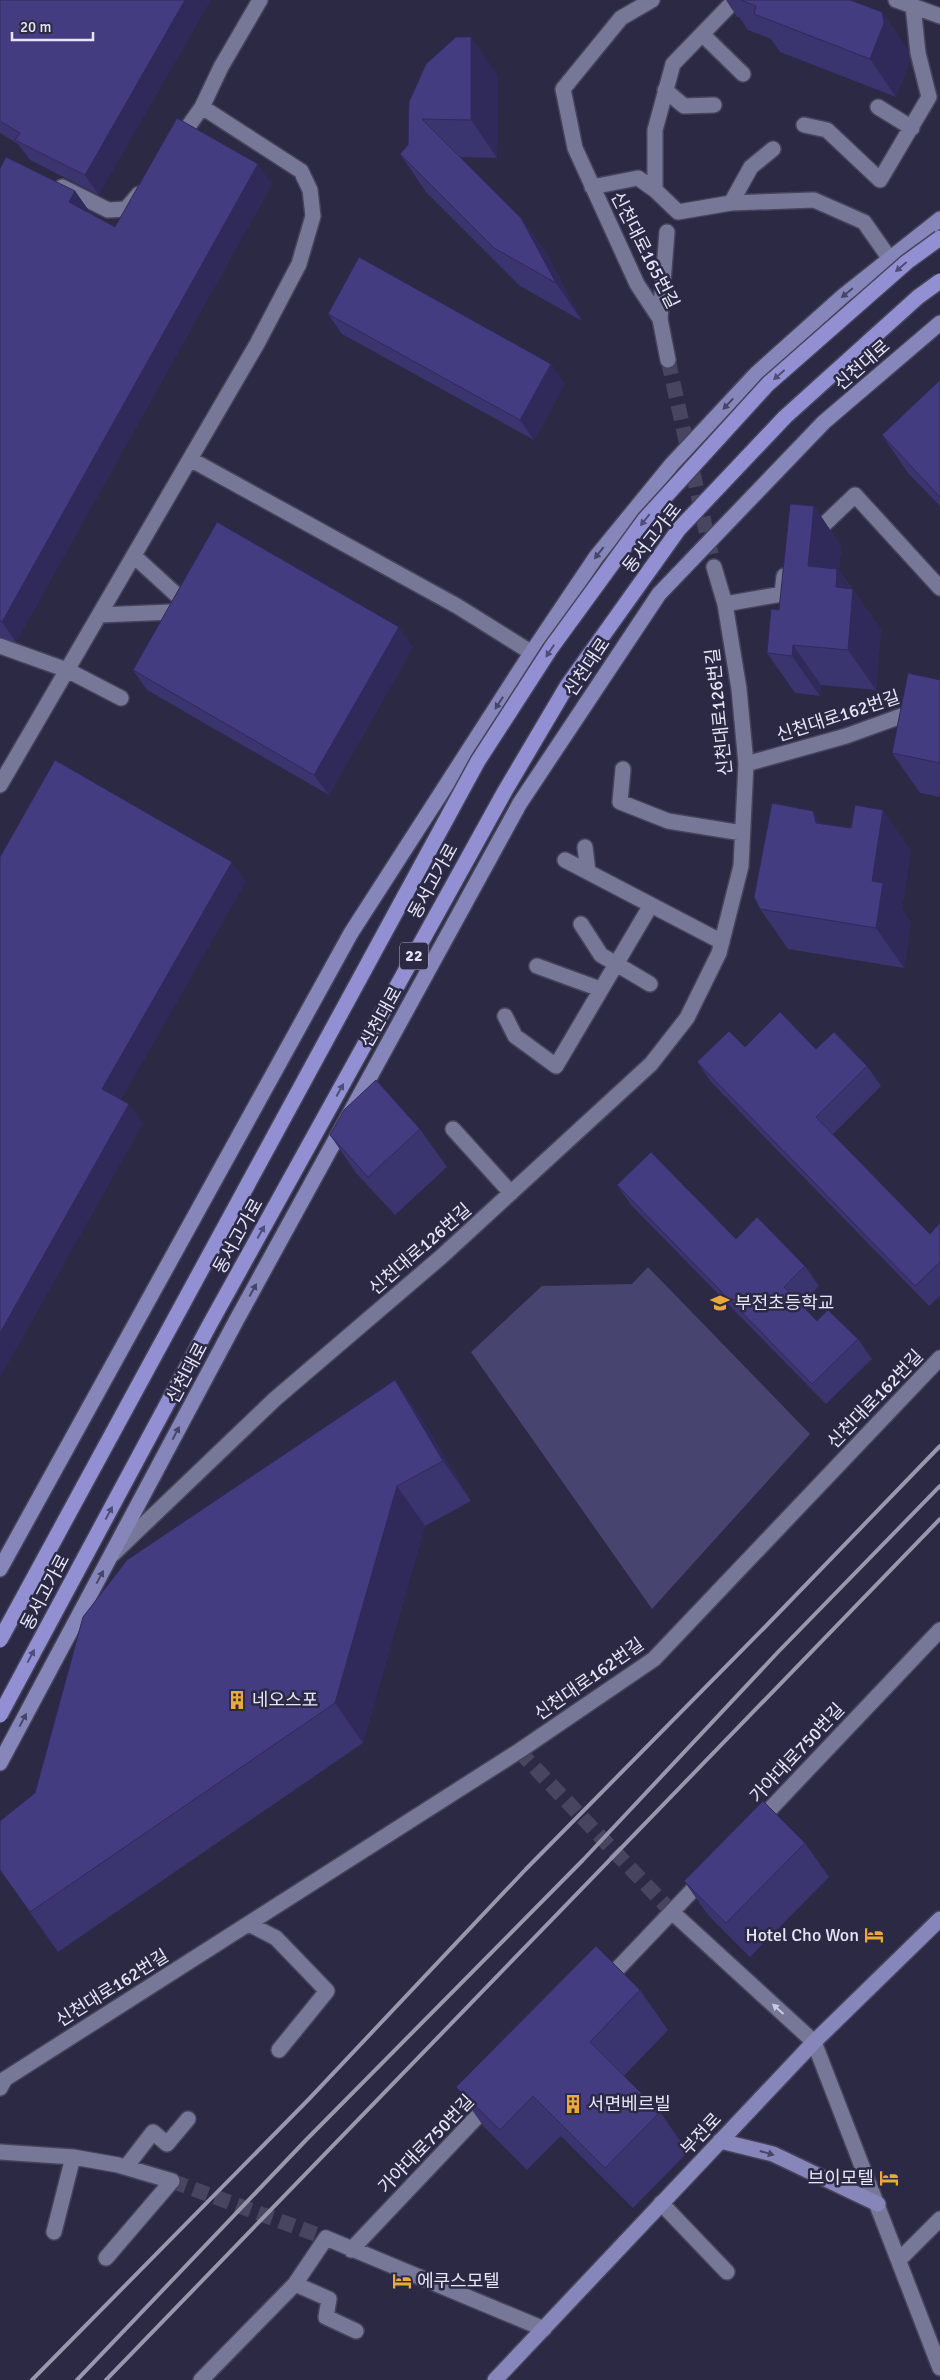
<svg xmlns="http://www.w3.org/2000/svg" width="940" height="2380" viewBox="0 0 940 2380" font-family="Signika,'Noto Sans KR',sans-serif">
<rect width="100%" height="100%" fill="#2b2944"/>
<path fill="#47456f" d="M 648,1267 L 810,1434 L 652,1609 L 471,1352 L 542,1286 L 632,1284 Z"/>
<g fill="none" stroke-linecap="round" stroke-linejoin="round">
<path stroke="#47455f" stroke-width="15" stroke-dasharray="15 8" stroke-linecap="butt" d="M 668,360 L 714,567
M 519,1751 L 672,1912
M 172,2181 L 326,2238"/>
<g stroke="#46445b" stroke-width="18">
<path id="minor" d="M 652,0 L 621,18 L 563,89 L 575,148 L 637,284 L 660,319 L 668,360
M 735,0 L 673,64 L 655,130 L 655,190 L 678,212 L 731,203 L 814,200 L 864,222 L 890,259
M 896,0 L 940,16
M 702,34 L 743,74
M 665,90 L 684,106 L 714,105
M 878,107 L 912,128
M 804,125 L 827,130 L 880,180 L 929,97 L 918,53 L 913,6
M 178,141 L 202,107 L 221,67 L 260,0
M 62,187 L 108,210 L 126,209 L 139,194
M 592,187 L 638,178 L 655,190
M 731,203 L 751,167 L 773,149
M 660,319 L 667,232
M 190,459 L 457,606 L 532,653
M 812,536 L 855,495 L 940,588
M 134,556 L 180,598
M 725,604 L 782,594 L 784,576
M 99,615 L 171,612
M 0,646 L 67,670 L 121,698
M 746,764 L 846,736 L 940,702
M 623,769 L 620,802 L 668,821 L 742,833
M 0,785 L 257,344 L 299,264 L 313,216 L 310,190 L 301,171 L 202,107
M 585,847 L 588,872
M 565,860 L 722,942
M 581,924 L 601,955 L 650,984
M 537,966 L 600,989
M 505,1016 L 515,1036 L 556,1066 L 651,905
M 453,1129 L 511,1193
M 113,1554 L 275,1399 L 441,1257 L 651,1064 L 687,1018 L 719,953 L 741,866 L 746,764 L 739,689 L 725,604 L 714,567
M 757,1823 L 940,1630
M 672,1912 L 814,2042 L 940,2368
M 249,1924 L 276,1938 L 327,1991 L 279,2050
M 605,1982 L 705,1877
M 0,2088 L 5,2079 L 519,1751 L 654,1659 L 940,1358
M 0,2152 L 73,2157 L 118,2165 L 172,2181 L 106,2258
M 126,2167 L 153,2132 L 167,2144 L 188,2119
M 661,2203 L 727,2272
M 54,2232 L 73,2157
M 351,2250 L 491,2102
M 899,2260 L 940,2219
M 295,2284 L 329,2299 L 326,2317 L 356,2331
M 201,2380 L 295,2284 L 326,2238 L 544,2329"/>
</g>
<g stroke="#46445b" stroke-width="18">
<path id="major" d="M 0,1569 L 351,933 L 526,661 L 596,557 L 672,464 L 756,374 L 843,296 L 940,219
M 0,1763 L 236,1321 L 520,803 L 659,594 L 824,422 L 940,323
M 720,2141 L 773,2154 L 878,2204
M 495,2380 L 814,2042 L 940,1919"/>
</g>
<use href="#minor" stroke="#777797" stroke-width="15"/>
<use href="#major" stroke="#8786ba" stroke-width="15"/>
<path stroke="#9897ad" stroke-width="4" d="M 32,2380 L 309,2099 L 526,1869 L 765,1627 L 940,1446
M 77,2380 L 306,2140 L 583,1860 L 779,1651 L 940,1486
M 106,2380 L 940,1519"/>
<g stroke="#46445b" stroke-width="18" stroke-linecap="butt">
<path id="highway-bridge" d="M 0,1640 L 478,761 L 551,648 L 645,519 L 768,384 L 907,262 L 940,238
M 0,1715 L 210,1324 L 505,791 L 567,686 L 679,529 L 785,417 L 918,297 L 940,281"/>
</g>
<use href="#highway-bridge" stroke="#9290d2" stroke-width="15"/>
</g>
<path fill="#3a346f" d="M 0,0 L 99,195 L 30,160 L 18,144 L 0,133 Z
M 726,0 L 850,0 L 882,12 L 908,50 L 910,61 L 896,97 L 780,52 L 771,39 L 748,30 L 739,17 L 737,17 Z
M 498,75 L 497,158 L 460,157 L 521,218 L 548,256 L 582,321 L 520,286 L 426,192 L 400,154 L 408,145 L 409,102 Z
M 0,168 L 75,191 L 89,211 L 89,212 L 115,227 L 272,184 L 16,642 L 0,637 Z
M 328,314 L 551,364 L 565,384 L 534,440 L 342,334 Z
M 940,380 L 940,506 L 908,473 L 882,435 Z
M 814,506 L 841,546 L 839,571 L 881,629 L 876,690 L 821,685 L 820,696 L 795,693 L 767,653 L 779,610 Z
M 413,647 L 329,795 L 147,690 L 133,670 Z
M 940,680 L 940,797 L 920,793 L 892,753 Z
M 813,811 L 821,824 L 911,850 L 902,909 L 911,923 L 904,968 L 788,949 L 760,909 Z
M 745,1047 L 816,1049 L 867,1066 L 881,1086 L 832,1135 L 930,1234 L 940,1223 L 940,1296 L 929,1306 L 711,1082 L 697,1062 Z
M 420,1129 L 447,1167 L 395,1215 L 356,1173 L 330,1135 Z
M 617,1185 L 736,1239 L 805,1266 L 819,1286 L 801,1304 L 817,1321 L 858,1339 L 872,1359 L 826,1404 L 631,1205 Z
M 395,1380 L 423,1421 L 471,1501 L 425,1526 L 363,1743 L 58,1952 L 0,1870 Z
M 805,1843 L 829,1877 L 750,1957 L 708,1915 L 684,1881 Z
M 640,1990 L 668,2030 L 624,2076 L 660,2112 L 688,2152 L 633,2208 L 561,2136 L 527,2170 L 484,2127 L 456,2087 Z"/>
<path fill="#302a5a" d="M 185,0 L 211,0 L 99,195 L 85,175 Z
M 882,12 L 908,50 L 910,61 L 896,97 L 870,59 Z
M 471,37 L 498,75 L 497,158 L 471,120 Z
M 258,164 L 272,184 L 16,642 L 2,622 Z
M 75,191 L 89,211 L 83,222 L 69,202 Z
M 521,218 L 548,256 L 582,321 L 556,283 Z
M 551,364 L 565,384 L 534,440 L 520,420 Z
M 814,506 L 841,546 L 839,571 L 853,592 L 853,589 L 881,629 L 876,690 L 848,650 L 808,566 Z
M 399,627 L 413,647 L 329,795 L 314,775 Z
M 793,645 L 821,685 L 820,696 L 792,656 Z
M 883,810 L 911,850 L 902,909 L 911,923 L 904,968 L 876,928 L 872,881 Z
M 813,811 L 841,851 L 816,823 Z
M 232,862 L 246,882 L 116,1109 L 102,1089 Z
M 129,1104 L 143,1124 L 0,1378 L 0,1333 Z
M 395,1380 L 423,1421 L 471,1501 L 443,1461 Z
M 397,1486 L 425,1526 L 363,1743 L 335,1703 Z"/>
<path fill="#443c81" stroke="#302a5a" d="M 0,0 L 185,0 L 85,175 L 15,140 L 20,133 L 0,121 Z
M 741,0 L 850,0 L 882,12 L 884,23 L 870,59 L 754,14 L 756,6 Z
M 456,37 L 471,37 L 471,120 L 422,119 L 521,218 L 556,283 L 494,248 L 400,154 L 408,145 L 409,102 L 426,64 Z
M 177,118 L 258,164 L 2,622 L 0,621 L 0,168 L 6,157 L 75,191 L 69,202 L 115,227 Z
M 359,257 L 551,364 L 520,420 L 328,314 Z
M 940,380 L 940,497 L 882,435 Z
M 790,504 L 814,506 L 808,566 L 837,569 L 836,587 L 853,589 L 848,650 L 793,645 L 792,656 L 767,653 L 771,609 L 779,610 Z
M 217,522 L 399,627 L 314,775 L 133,670 Z
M 908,673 L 940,680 L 940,763 L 892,753 Z
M 55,760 L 232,862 L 102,1089 L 129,1104 L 0,1333 L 0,857 Z
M 772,803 L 813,811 L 816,823 L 851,828 L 855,805 L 883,810 L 872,881 L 883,883 L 876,928 L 760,909 L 754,897 Z
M 780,1012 L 816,1049 L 834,1032 L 867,1066 L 816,1117 L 930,1234 L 940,1223 L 940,1262 L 915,1286 L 697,1062 L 729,1031 L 745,1047 Z
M 376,1080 L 420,1129 L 368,1177 L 330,1135 L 344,1110 Z
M 651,1152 L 736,1239 L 757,1217 L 805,1266 L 784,1287 L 817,1321 L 828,1310 L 858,1339 L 812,1384 L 617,1185 Z
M 395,1380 L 443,1461 L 397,1486 L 335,1703 L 30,1912 L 0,1870 L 0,1821 L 35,1793 L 83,1617 L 127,1560 Z
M 763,1801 L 805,1843 L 726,1923 L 684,1881 Z
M 596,1946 L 640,1990 L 590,2042 L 660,2112 L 605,2168 L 533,2096 L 500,2130 L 456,2087 Z"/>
<defs><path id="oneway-solid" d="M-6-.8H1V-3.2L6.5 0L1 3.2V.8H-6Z" transform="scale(1.25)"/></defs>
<g fill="#4f4d76">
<use href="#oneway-solid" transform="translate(901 267) rotate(139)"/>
<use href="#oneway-solid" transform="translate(779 375) rotate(139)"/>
<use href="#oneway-solid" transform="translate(645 520) rotate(129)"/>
<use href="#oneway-solid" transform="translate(550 651) rotate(124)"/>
<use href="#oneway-solid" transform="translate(340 1090) rotate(-61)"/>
<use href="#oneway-solid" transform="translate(261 1232) rotate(-61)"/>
<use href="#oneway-solid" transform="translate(109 1513) rotate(-62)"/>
<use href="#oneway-solid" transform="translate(31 1656) rotate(-62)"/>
</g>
<g fill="#474567">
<use href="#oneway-solid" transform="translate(847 293) rotate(141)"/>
<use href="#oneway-solid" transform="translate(728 404) rotate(133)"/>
<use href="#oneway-solid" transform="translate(599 553) rotate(128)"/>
<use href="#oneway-solid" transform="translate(499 703) rotate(123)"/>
<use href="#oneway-solid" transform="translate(253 1290) rotate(-61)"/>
<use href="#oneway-solid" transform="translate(176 1433) rotate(-62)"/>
<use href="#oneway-solid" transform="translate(100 1577) rotate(-62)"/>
<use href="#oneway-solid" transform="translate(23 1720) rotate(-62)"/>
<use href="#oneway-solid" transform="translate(767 2153) rotate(16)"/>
</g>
<use fill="#cacadf" href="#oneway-solid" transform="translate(778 2009) rotate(-138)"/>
<defs>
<g id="school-bare" transform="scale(1.5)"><path d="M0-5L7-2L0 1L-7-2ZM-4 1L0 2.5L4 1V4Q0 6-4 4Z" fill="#eca93b" stroke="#2b2944" stroke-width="2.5" paint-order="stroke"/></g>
<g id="building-bare" transform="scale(1.5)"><path d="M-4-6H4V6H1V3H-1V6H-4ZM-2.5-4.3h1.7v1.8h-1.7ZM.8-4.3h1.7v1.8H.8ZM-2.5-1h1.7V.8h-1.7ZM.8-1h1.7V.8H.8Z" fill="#eca93b" stroke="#2b2944" stroke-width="2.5" paint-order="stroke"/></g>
<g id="hotel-bare" transform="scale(1.5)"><path d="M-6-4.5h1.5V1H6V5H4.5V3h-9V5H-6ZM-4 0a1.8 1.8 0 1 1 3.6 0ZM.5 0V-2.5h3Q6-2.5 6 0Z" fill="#eca93b" stroke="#2b2944" stroke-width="2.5" paint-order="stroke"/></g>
</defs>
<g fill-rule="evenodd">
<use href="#school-bare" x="720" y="1303"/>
<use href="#building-bare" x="237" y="1700"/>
<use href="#hotel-bare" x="874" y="1935"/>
<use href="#building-bare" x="573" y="2104"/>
<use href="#hotel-bare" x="889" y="2178"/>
<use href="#hotel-bare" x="402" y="2281"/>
</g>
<g text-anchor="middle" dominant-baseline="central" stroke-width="5" stroke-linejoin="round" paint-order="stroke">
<rect fill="#2b2944" stroke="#adadc1" stroke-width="1" x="400" y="942.5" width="28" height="27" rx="4"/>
<g font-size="16" font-weight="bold" fill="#e5e5f7">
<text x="414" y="956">22</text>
</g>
<g font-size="18" fill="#e5e5f7" stroke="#2b2944">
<text transform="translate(645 250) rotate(63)">신천대로165번길</text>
<text transform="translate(862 365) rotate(-41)">신천대로</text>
<text transform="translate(652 538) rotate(-52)">동서고가로</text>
<text transform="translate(587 667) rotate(-56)">신천대로</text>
<text transform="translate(719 712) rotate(-96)">신천대로126번길</text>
<text transform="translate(838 716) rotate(-18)">신천대로162번길</text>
<text transform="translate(433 881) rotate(-61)">동서고가로</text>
<text transform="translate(381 1017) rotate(-61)">신천대로</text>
<text transform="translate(238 1236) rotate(-61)">동서고가로</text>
<text transform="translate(420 1249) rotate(-41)">신천대로126번길</text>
<text transform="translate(187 1373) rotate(-62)">신천대로</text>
<text transform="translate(875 1399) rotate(-46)">신천대로162번길</text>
<text transform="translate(45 1592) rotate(-62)">동서고가로</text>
<text transform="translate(589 1679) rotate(-35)">신천대로162번길</text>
<text transform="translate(797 1753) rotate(-47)">가야대로750번길</text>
<text transform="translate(112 1988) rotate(-32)">신천대로162번길</text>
<text transform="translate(701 2134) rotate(-47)">부전로</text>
<text transform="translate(426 2144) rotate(-46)">가야대로750번길</text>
</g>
<g font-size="18" fill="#e5e5f7" stroke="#2b2944" text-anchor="start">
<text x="735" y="1303">부전초등학교</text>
<text x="252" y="1700">네오스포</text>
<text x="859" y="1935" text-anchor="end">Hotel Cho Won</text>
<text x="588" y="2104">서면베르빌</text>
<text x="874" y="2178" text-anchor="end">브이모텔</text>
<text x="417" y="2281">에쿠스모텔</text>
</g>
</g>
<path d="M12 32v8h81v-8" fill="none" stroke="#e5e5f7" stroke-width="2.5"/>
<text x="20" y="32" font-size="15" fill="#e5e5f7" stroke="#2b2944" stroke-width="4" paint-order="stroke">20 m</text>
</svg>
